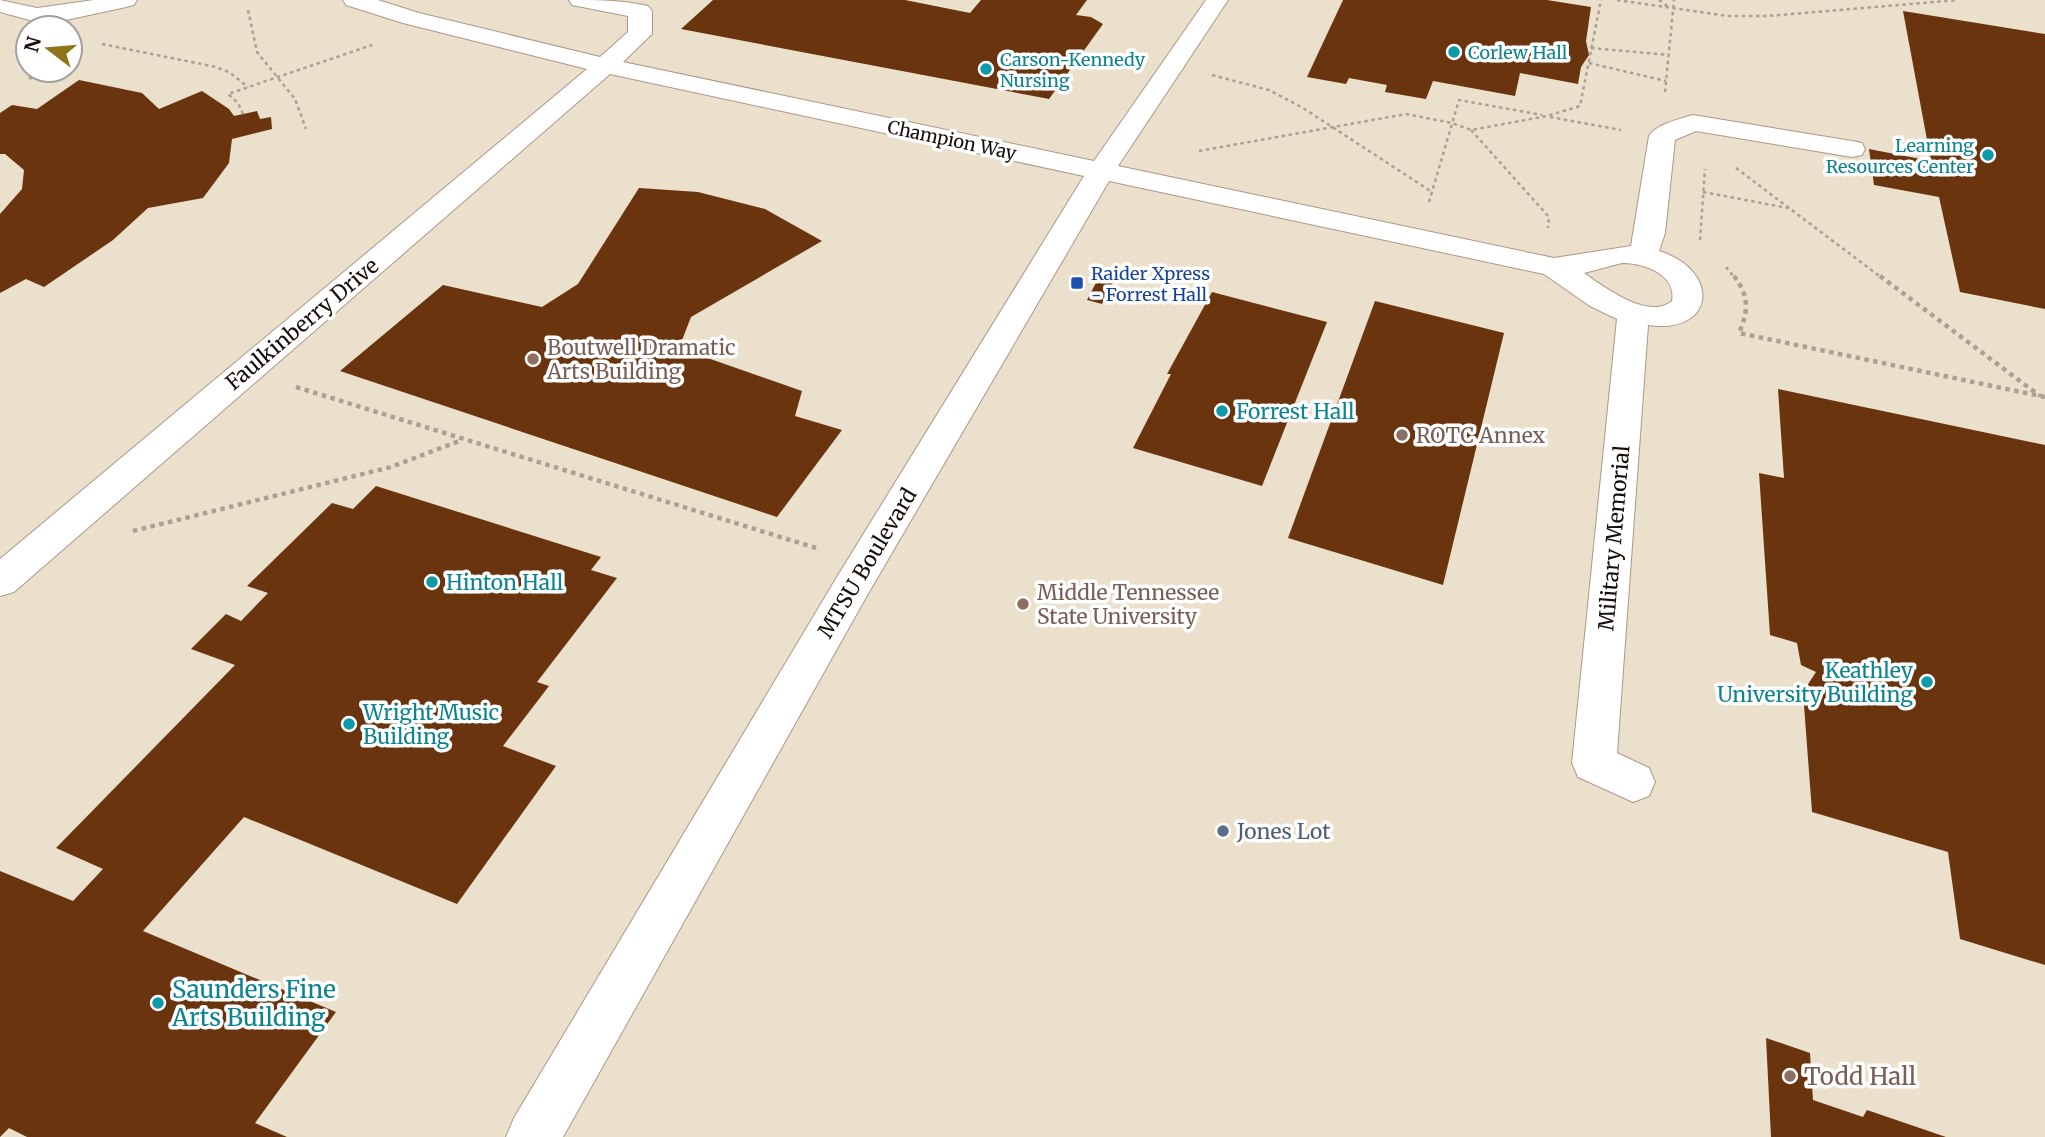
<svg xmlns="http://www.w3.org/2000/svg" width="2045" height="1137" viewBox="0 0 2045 1137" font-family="Merriweather,serif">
<rect width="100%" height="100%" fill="#fce6da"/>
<path fill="#eae0cb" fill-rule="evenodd" d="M 0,0 L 2045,0 L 2045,1137 L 0,1137 ZM 28,28 L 70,28 L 70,70 L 28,70 Z"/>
<path fill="#6a340f" d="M 713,0 L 905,0 L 970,13 L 981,0 L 1087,0 L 1076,15 L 1091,17 L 1103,24 L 1049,99 L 681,29 Z
M 1343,0 L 1547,0 L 1591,7 L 1586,41 L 1589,55 L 1581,67 L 1578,84 L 1520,73 L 1515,96 L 1433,81 L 1426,99 L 1385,92 L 1387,85 L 1349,78 L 1346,84 L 1307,77 Z
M 1903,11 L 2045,34 L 2045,309 L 1960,292 L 1939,197 L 1874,185 L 1869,149 L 1931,161 Z
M 79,80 L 142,93 L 159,109 L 202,91 L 229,109 L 234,116 L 257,111 L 260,119 L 271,117 L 272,129 L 232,139 L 229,163 L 203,198 L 148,208 L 113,240 L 44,287 L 26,279 L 0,293 L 0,214 L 22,189 L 24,170 L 5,154 L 0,154 L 0,113 L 12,105 L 37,109 Z
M 639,188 L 698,192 L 765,209 L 822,241 L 691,317 L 679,348 L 802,391 L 795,416 L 842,430 L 777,517 L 340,371 L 443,285 L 542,307 L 578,284 Z
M 1098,279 L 1113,283 L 1102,304 L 1087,300 Z
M 1212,292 L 1327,322 L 1262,486 L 1133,448 L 1171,374 L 1167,374 Z
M 1375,301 L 1504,333 L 1443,585 L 1288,538 Z
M 1778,389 L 2045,445 L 2045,965 L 1960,939 L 1948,852 L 1812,812 L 1803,692 L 1816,672 L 1801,665 L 1797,643 L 1770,635 L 1759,473 L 1784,478 Z
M 376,486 L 601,557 L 591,570 L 617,578 L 537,682 L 549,686 L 503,746 L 556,766 L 457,904 L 244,817 L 143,931 L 336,1012 L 255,1123 L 287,1137 L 27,1137 L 9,1128 L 0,1137 L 0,871 L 73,901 L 103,869 L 56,848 L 235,665 L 191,649 L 226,614 L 241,621 L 268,593 L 247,586 L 332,503 L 353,509 Z
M 1766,1038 L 1810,1053 L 1813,1100 L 1863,1117 L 1867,1110 L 1946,1137 L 1771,1137 Z"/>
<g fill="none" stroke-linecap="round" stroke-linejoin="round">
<g stroke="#af9688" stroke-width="2">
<path id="minor" d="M 0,0 L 37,8 L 94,0 L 137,0 L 134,5 L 126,7 L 66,20 L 37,22 L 0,12 Z
M 343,0 L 378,0 L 419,13 L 600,57 L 628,32 L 628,16 L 572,5 L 569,0 C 596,0 622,0 648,6 L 652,11 L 652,34 L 623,62 L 1094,161 L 1206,0 L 1228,0 L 1118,166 L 1554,258 L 1631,246 L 1649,136 C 1657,124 1679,119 1693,115 L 1852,141 L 1862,143 L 1865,149 L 1862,155 L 1852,157 L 1696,131 L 1675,140 L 1665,233 L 1659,251 C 1722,271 1715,335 1648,325 L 1617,753 L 1649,768 L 1655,782 L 1649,796 L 1633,802 L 1578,777 L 1572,763 L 1617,319 L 1590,306 L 1544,274 L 1109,181 L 865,599 L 563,1137 L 506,1137 L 514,1118 L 837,577 L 1084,176 L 610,74 L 14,592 L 0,596 L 0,559 L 587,69 L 403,23 L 346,5 ZM 1622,263 C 1643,263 1677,274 1672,301 C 1648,321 1603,286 1584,273 Z"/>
</g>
<path stroke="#b09e95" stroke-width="2.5" stroke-dasharray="3.5 3.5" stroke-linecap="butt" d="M 1617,0 L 1727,16 L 1768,16 L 1958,0
M 1659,0 L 1670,8
M 248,10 L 257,52 L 295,99 L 306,129
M 102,44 L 216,67 L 229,72 L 248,87
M 1591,48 L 1669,55
M 70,55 L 81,48
M 1589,63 L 1666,81
M 1212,75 L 1269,90 L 1303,108 L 1432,192
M 29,79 L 45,70
M 1665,92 L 1674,0
M 243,114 L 238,103 L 228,94 L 372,45
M 1550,117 L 1621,130
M 1471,130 L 1549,217 L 1548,228
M 1199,151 L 1406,114 L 1452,123 L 1471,130 L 1547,116 L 1580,106 L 1601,0
M 1736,168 L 1882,278
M 1703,192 L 1788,208
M 1429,202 L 1459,100 L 1542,115
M 1700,240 L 1705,169
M 1726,267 L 1735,278"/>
<path stroke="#b09e95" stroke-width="4.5" stroke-dasharray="4.5 4.5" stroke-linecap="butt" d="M 1734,276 C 1749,296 1749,310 1739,333 L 2045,397
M 1880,276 L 2040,396
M 296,387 L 816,548
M 133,531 L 391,467 L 462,440"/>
<use href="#minor" fill="#fff" fill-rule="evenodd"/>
</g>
<g fill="#0f9aa8" stroke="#fff" stroke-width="2.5">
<circle cx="1454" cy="52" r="7"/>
<circle cx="986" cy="69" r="7"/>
<circle cx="1988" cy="155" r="7"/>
<circle cx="1222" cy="411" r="7"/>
<circle cx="432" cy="582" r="7"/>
<circle cx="1927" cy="682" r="7"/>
<circle cx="349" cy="724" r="7"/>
<circle cx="158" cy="1003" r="7"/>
</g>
<rect fill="#1a4fb4" stroke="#fff" stroke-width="2.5" x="1070" y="276" width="14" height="14" rx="3.5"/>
<g fill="#8d6e63" stroke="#fff" stroke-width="2.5">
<circle cx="533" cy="359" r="7"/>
<circle cx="1402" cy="435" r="7"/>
<circle cx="1023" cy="604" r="7"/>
<circle cx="1790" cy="1076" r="7"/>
</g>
<circle fill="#5c6f8a" stroke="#fff" stroke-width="2.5" cx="1223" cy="831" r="7"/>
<g text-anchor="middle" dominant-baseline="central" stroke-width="7" stroke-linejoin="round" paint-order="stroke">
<g font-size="18" fill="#0d838f" stroke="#fff" text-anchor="start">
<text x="1468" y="52">Corlew Hall</text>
<text x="1000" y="59">Carson-Kennedy<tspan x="1000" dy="21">Nursing</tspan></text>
<text x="1974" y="145" text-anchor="end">Learning<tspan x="1974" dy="21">Resources Center</tspan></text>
</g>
<g font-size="18" fill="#170e09" stroke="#fff">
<text transform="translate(952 140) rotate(12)">Champion Way</text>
</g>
<g font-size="18" fill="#164399" stroke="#fff" text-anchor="start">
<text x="1091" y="273">Raider Xpress<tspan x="1091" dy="21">- Forrest Hall</tspan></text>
</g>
<g font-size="21" fill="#170e09" stroke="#fff">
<text transform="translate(302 324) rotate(-40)">Faulkinberry Drive</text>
<text transform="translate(1614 538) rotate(-85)">Military Memorial</text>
<text transform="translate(867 563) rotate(-59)">MTSU Boulevard</text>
</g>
<g font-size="21" fill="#785e54" stroke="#fff" text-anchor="start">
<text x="547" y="347">Boutwell Dramatic<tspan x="547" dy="24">Arts Building</tspan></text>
<text x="1416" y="435">ROTC Annex</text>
<text x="1037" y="592">Middle Tennessee<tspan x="1037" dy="24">State University</tspan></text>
</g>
<g font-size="21" fill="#0d838f" stroke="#fff" text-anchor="start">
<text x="1236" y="411">Forrest Hall</text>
<text x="446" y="582">Hinton Hall</text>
<text x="1913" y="670" text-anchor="end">Keathley<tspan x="1913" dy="24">University Building</tspan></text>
<text x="363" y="712">Wright Music<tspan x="363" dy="24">Building</tspan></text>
</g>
<g font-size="21" fill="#4e5e75" stroke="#fff" text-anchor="start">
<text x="1237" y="831">Jones Lot</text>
</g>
<g font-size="24" fill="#0d838f" stroke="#fff" text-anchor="start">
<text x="172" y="989">Saunders Fine<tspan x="172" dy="28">Arts Building</tspan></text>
</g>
<g font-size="24" fill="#785e54" stroke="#fff" text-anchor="start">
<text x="1804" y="1076">Todd Hall</text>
</g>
</g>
<g transform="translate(49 49) rotate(286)"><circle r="33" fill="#ffffff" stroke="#a29f9d" stroke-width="2"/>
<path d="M0-5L12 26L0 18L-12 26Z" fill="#8e751a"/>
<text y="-10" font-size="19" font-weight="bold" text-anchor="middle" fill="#170e09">N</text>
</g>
</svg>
